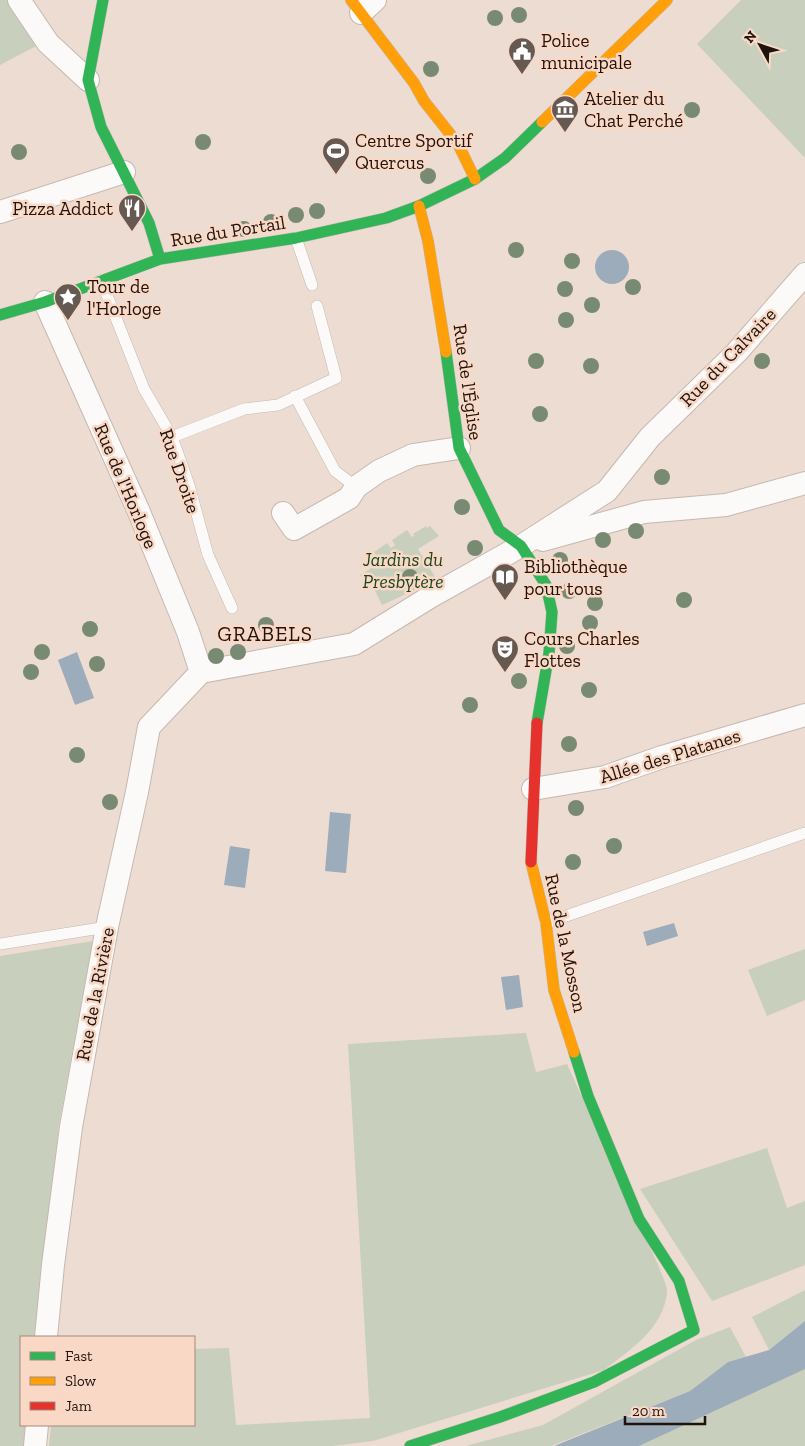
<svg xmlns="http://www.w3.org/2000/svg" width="805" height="1446" viewBox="0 0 805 1446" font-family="'Zilla Slab',serif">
<rect width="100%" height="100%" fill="#eddcd2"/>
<path fill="#c8cfbd" d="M 0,0 L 11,0 L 40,44 L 0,65 Z
M 741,0 L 805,0 L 805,158 L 697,44 Z
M 426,526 L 427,528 L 430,526 L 439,536 L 418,549 L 437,580 L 382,605 L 370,581 L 365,583 L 360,575 L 380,563 L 374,552 L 387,543 L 391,548 L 395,545 L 392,540 L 407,530 L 412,537 L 414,536 L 413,534 Z
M 93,941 L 59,1124 L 38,1337 L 21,1337 L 21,1425 L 30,1425 L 28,1446 L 0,1446 L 0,956 Z
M 805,949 L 805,1000 L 767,1016 L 748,970 Z
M 526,1033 L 536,1072 L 567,1064 L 659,1267 C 661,1274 668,1286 667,1293 C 663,1329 630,1350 604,1370 L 373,1441 L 333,1446 L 49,1446 L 51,1425 L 194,1425 L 194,1349 L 229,1348 L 236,1425 L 370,1418 L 348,1044 Z
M 767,1148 L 787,1208 L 805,1201 L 805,1265 L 712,1301 L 640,1189 Z
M 805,1290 L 805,1321 L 769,1350 L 752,1317 Z
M 730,1327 L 746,1357 L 728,1362 L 690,1391 L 551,1446 L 466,1446 L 543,1425 L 696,1340 Z
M 805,1369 L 805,1446 L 638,1446 L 800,1371 Z"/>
<path fill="#9cacba" d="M595 267a17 17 0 1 1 34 0a17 17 0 1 1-34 0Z
M 77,652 L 94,698 L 75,705 L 58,660 Z
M 330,812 L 351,814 L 346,873 L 325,871 Z
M 230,846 L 250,849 L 245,888 L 224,885 Z
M 674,923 L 678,936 L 647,946 L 643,932 Z
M 519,975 L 523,1007 L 506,1010 L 501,977 Z
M 805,1321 L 805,1369 L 639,1446 L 554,1446 L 690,1391 L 728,1362 L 769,1350 Z"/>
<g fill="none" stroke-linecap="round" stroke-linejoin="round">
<g stroke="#c5b8b1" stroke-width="12">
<path id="lane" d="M 296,238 L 312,285
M 101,280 L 144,389 L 172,437 L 189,485 L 208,555 L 232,608
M 295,396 L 335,471 L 356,487
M 172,437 L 244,409 L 278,405 L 336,378 L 317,306
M 546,923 L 805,833
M 0,944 L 107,927"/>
</g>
<g stroke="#c5b8b1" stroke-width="24">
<path id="street" d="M 19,0 L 48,43 L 88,80
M 361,13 L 375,0
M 0,212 L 124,172
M 45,302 L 139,512 L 188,632 L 201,672
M 283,513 L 294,529 L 349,498 L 356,487 L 379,471 L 413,455 L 459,448
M 543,540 L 644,512 L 726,505 L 805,483
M 201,672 L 354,644 L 430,597 L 521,546 L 607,491 L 650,437 L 737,352 L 805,274
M 533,789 L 605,777 L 662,757 L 805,715
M 46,1337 L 53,1265 L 71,1127 L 107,927 L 137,792 L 149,727 L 201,672
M 35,1446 L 37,1425"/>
</g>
<g stroke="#c5b8b1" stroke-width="12">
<path id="fast" d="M 103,0 L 88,80 L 101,127 L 149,223 L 160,259
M 0,315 L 45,302 L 160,259 L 296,238 L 386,218 L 419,206 L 475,179 L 505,158 L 542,122
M 446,352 L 459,448 L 499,530 L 521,546 L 546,585 L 552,612 L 549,653 L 537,723
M 410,1446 L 500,1417 L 594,1382 L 694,1330 L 679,1281 L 639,1219 L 588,1096 L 574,1052"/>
</g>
<g stroke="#c5b8b1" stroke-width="12">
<path id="slow" d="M 351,0 L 414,83 L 424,101 L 458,144 L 475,179
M 542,122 L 667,0
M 419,206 L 428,241 L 446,352
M 531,862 L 546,923 L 554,990 L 574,1052"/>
</g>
<g stroke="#c5b8b1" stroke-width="12">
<path id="jam" d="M 531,862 L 537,723"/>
</g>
<use href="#lane" stroke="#fcfaf8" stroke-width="11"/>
<use href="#street" stroke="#fcfaf8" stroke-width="22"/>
<use href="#fast" stroke="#30b455" stroke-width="11"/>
<use href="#slow" stroke="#ff9f0a" stroke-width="11"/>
<use href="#jam" stroke="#e5322d" stroke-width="11"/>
</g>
<g fill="#788a71">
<circle cx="519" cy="15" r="8"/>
<circle cx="495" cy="18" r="8"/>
<circle cx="431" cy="69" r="8"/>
<circle cx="692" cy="110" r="8"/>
<circle cx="203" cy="142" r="8"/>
<circle cx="19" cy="152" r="8"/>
<circle cx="428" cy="176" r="8"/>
<circle cx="317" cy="211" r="8"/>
<circle cx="296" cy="215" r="8"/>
<circle cx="271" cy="222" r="8"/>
<circle cx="244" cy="229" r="8"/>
<circle cx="516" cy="250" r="8"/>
<circle cx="572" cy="261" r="8"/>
<circle cx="633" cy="287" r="8"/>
<circle cx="565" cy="289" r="8"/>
<circle cx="592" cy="305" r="8"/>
<circle cx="566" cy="320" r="8"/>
<circle cx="536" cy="361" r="8"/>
<circle cx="762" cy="361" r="8"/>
<circle cx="591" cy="366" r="8"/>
<circle cx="540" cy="414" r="8"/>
<circle cx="662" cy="477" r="8"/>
<circle cx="462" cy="507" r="8"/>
<circle cx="636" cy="531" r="8"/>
<circle cx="603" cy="540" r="8"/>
<circle cx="475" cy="548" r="8"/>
<circle cx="560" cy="560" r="8"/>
<circle cx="410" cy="577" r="8"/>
<circle cx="569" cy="591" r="8"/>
<circle cx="684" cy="600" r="8"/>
<circle cx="595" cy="603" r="8"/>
<circle cx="590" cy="623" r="8"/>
<circle cx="266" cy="625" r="8"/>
<circle cx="90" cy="629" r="8"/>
<circle cx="567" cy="646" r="8"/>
<circle cx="42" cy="652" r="8"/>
<circle cx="238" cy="652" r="8"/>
<circle cx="216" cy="656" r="8"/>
<circle cx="97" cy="664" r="8"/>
<circle cx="31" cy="672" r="8"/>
<circle cx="519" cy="681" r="8"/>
<circle cx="589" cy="690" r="8"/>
<circle cx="470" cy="705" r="8"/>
<circle cx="569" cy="744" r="8"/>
<circle cx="77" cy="755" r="8"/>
<circle cx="110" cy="802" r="8"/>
<circle cx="576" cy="808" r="8"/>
<circle cx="614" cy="846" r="8"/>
<circle cx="573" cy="862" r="8"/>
</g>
<defs>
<g id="civic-pin" transform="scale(1.4375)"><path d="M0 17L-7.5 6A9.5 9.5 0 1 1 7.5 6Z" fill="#665952" stroke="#f9d8c6"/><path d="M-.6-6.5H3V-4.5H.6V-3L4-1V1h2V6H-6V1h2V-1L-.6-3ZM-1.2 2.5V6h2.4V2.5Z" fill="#fff"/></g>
<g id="museum-pin" transform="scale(1.4375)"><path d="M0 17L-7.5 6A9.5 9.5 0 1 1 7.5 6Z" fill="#665952" stroke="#f9d8c6"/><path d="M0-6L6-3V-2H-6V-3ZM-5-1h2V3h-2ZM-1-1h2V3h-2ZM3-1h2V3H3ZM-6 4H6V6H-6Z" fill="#fff"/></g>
<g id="stadium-pin" transform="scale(1.4375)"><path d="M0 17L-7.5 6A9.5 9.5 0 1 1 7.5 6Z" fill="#665952" stroke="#f9d8c6"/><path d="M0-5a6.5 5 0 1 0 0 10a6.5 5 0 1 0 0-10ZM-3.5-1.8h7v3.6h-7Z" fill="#fff"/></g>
<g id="restaurant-pin" transform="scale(1.4375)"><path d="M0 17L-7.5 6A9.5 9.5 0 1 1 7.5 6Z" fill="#665952" stroke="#f9d8c6"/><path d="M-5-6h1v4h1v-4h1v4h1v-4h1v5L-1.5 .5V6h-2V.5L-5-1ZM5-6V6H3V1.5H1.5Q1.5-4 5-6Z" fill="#fff"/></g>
<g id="sight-pin" transform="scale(1.4375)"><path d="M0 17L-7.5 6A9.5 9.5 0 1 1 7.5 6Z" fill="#665952" stroke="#f9d8c6"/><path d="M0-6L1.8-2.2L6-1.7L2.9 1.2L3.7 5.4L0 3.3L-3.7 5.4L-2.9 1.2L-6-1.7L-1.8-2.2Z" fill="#fff"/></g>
<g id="library-pin" transform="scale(1.4375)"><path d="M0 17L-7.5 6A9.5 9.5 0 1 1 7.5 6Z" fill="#665952" stroke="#f9d8c6"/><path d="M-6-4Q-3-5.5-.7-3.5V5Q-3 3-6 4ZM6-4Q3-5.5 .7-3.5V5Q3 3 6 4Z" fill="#fff"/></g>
<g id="theatre-pin" transform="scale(1.4375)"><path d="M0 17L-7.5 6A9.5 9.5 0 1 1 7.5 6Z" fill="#665952" stroke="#f9d8c6"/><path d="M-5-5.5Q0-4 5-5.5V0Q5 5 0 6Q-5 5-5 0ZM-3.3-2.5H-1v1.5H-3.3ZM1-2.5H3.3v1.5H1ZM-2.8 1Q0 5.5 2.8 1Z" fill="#fff"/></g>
</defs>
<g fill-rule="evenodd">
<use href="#civic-pin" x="522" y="51"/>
<use href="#museum-pin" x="565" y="109"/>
<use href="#stadium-pin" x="336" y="151"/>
<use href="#restaurant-pin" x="132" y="208"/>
<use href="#sight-pin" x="68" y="297"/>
<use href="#library-pin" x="505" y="577"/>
<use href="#theatre-pin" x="505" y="649"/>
</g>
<g text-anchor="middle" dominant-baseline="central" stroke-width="5" stroke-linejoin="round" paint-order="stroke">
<g font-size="19" fill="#1e130d" stroke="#f9d8c6" text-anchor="start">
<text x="541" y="40">Police<tspan x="541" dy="22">municipale</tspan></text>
<text x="584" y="98">Atelier du<tspan x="584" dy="22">Chat Perché</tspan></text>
<text x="355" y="140">Centre Sportif<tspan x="355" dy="22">Quercus</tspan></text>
<text x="113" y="208" text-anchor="end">Pizza Addict</text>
<text x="87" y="286">Tour de<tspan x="87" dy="22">l'Horloge</tspan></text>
<text x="524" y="566">Bibliothèque<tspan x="524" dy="22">pour tous</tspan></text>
<text x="524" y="638">Cours Charles<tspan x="524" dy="22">Flottes</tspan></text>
</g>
<g font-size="19" fill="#1e130d" stroke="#f9d8c6">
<text transform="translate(228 231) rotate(-9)">Rue du Portail</text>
<text transform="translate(728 357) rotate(-46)">Rue du Calvaire</text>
<text transform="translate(468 382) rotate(82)">Rue de l'Église</text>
<text transform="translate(180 471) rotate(71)">Rue Droite</text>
<text transform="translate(126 486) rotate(67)">Rue de l'Horloge</text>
<text transform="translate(670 756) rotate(-17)">Allée des Platanes</text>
<text transform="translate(566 943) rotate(78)">Rue de la Mosson</text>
<text transform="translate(95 994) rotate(-79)">Rue de la Rivière</text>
</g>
<g font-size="19" font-style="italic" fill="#194621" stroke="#f9d8c6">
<text x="403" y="559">Jardins du<tspan x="403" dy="22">Presbytère</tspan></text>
</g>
<g font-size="21" letter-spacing="1" fill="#1e130d" stroke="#f9d8c6">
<text x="265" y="633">GRABELS</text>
</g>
</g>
<rect x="20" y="1336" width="175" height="90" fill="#f9d8c6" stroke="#a1897c"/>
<rect x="30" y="1352" width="25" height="8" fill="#30b455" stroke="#a1897c"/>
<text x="65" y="1361" font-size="15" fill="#1e130d">Fast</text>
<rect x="30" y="1377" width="25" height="8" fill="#ff9f0a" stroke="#a1897c"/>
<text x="65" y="1386" font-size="15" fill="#1e130d">Slow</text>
<rect x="30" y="1402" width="25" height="8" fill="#e5322d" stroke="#a1897c"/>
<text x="65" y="1411" font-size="15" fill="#1e130d">Jam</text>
<g transform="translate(760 45) rotate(310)" stroke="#f9d8c6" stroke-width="4" paint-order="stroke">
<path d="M0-4L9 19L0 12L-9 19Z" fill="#1e130d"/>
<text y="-8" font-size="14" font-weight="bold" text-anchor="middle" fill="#1e130d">N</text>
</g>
<path d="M625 1416v8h80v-8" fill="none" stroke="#1e130d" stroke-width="2.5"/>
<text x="632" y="1416" font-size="15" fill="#1e130d" stroke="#f9d8c6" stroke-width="4" paint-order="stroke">20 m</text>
</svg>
